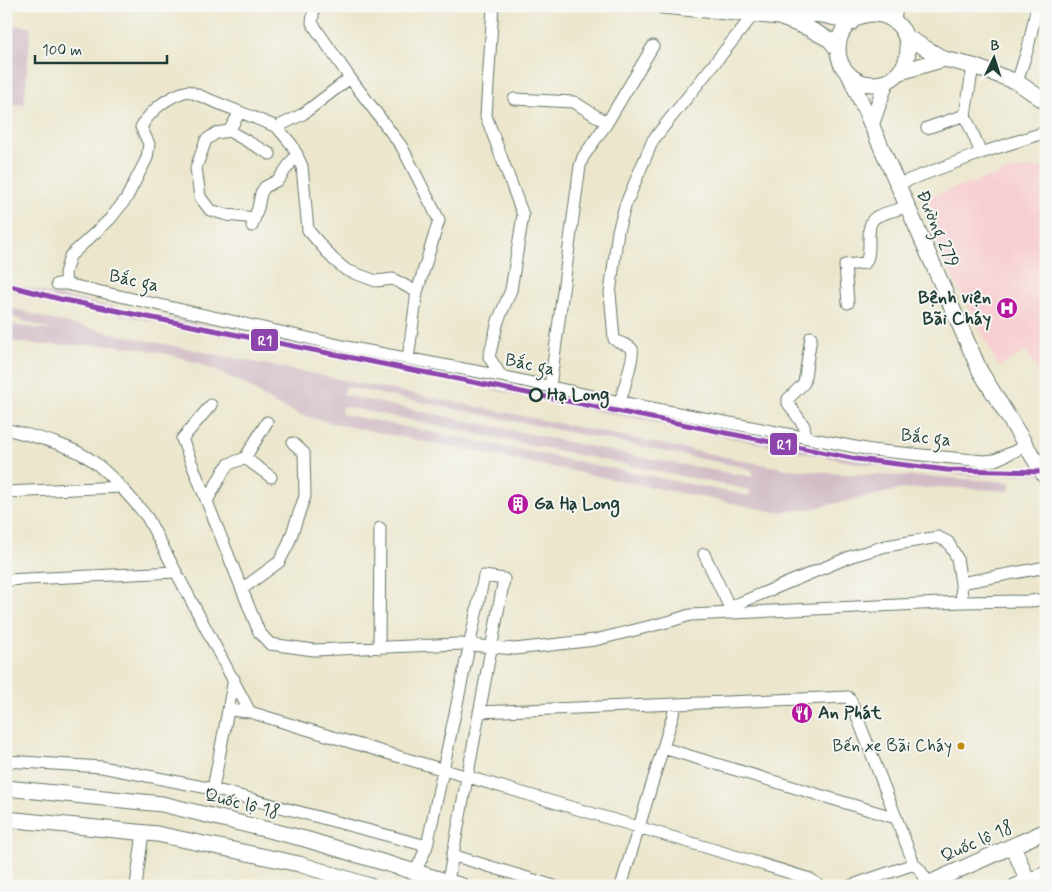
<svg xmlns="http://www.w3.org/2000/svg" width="1052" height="892" viewBox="0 0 1052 892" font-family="Mynerve,sans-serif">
<rect width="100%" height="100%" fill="#f6f6f2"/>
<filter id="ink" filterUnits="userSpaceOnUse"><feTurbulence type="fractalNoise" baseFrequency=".02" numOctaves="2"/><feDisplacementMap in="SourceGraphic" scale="10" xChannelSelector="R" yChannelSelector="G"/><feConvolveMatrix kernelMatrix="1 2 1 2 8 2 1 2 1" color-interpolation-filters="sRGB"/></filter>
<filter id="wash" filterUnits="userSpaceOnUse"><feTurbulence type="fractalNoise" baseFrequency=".0096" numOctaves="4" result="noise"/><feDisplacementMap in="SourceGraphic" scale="20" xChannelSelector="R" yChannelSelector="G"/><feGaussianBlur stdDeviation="1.12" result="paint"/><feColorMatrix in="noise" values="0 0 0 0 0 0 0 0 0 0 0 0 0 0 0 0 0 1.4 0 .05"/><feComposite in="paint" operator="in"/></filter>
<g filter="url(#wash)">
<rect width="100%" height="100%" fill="#ebe6cc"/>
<path fill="#f7cfd2" d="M 1042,167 L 1046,167 L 1046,380 L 1043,382 L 1027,351 L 999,367 L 946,264 L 922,199 L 1011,170 Z"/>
<path fill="#d2bdc6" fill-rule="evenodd" d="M 6,25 L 31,27 L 24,105 L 6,104 Z
M 6,282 L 60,296 L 855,456 L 941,467 L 976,469 L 1046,470 L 1046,474 L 977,476 L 939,473 L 855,463 L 37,298 L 6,289 Z
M 6,306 L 44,318 L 139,339 L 786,469 L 844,474 L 938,477 L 1010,482 L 1010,491 L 941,487 L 903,489 L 804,510 L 777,512 L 336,424 L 301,415 L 275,404 L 244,383 L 194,362 L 172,355 L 139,348 L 111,345 L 47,345 L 6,341 L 6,324 L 55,331 L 6,315 ZM 346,387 L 742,467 L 753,471 L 752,477 L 645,458 L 343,395 ZM 342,406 L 750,490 L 749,496 L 341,414 Z"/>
</g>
<g filter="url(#ink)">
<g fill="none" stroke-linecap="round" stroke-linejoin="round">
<g stroke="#667869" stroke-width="13">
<path id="minor" d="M 314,6 L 312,23 L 350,78 L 402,147 L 439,220 L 417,292 L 408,359
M 493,6 L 486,116 L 523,215 L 511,290 L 498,321 L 489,357 L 501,376
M 854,6 L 858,18
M 894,22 L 898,6
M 973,66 L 965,115 L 981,153
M 1017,82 L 1028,48 L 1037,6
M 514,99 L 574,102 L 607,123
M 240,112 L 229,131 L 216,133 L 206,140 L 196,168 L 200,197 L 210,210 L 227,215 L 255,218
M 277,127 L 303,114 L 350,78
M 927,128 L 965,115
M 229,131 L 270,154
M 898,184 L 981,153 L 1046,132
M 252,226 L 258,208 L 261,193 L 265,187 L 278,180 L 297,154
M 57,284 L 66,284 L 352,348 L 501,376 L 620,402 L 871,450 L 984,461 L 995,460 L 1026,446
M 66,284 L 65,273 L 70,256 L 110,219 L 126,199 L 147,158 L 149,144 L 141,127 C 151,110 168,96 188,91 L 277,127 L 292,145 L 302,166 L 308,230 L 333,259 L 346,270 L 376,281 L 393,279 L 417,292
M 848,303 L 845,265 L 865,263 C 874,251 863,225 876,217 C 885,212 897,210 907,207
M 550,387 L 580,166 L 583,157 L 607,123 L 653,46
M 620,402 C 622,394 635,355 632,349 C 629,344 619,344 614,339 L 610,293 L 618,231 L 625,206 L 641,168 L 653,140 L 754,14
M 211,405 L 182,439 L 259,632 L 270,644 L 314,650 L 460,644 L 515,649 L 595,640 L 671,621 L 690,615 L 962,602 L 961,583 L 1046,567
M 6,429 C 34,437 66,443 90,459 C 111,474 131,498 147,517 L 250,712
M 806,437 L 804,426 L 788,403 L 788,399 L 804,383 L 811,337
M 245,458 L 271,477
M 6,492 L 121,487
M 207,501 L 224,470 L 229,464 L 245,458 L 267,422
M 704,554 L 732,612
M 6,580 L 176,572
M 242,589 L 279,562 L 288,545 L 305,496 L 304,453 L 293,443
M 962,602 L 1031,601 L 1046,599
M 730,607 L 852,556 L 886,546 L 938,537 L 948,542 L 957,558 L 961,583
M 379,648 L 380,528
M 228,710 L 250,712 C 436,769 624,821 810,879 L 820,886
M 479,712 L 848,697 L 851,701 L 914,864 L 920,870 L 929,884
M 663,748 L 896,818
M 6,761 L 102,767 L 213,789 L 427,846
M 213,789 L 234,679
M 452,855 L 554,886
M 415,873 L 427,846 L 484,576 L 504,579 L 448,881
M 136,886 L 143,832
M 621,886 L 676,705
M 850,886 L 914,864"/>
</g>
<g stroke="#667869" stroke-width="17">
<path id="major" d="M 663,6 L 779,17 L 808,28 L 830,40 L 838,50
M838 49a35 35 0 1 1 70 0a35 35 0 1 1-70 0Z
M 830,15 L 856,6
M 783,16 C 808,12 827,14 851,23
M 905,36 L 944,59 L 973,66 L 1017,82 L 1046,102
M 900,72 L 944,59
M 849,74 L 980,371 L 1046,478
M 872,123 L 886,82
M 6,788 L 162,804 L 305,839 L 462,886
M 6,819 L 157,834 L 299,864 L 370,886
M 1013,846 L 1028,882
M 923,886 L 1046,831
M 1016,886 L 1046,874"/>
</g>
<use href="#minor" stroke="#fff" stroke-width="11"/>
<use href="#major" stroke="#fff" stroke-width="15"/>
<g stroke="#f6f6f2" stroke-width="9">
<path id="rail-1" d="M 6,285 L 60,299 L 123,312 L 856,459 L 947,470 L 1046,472"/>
</g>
<use href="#rail-1" stroke="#8e44ad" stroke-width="5"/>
</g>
</g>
<defs>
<g id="hospital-disc" transform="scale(1.125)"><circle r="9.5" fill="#b5179e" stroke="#f6f6f2"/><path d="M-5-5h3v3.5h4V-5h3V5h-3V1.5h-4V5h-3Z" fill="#fff"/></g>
<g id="building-disc" transform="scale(1.125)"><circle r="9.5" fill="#b5179e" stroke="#f6f6f2"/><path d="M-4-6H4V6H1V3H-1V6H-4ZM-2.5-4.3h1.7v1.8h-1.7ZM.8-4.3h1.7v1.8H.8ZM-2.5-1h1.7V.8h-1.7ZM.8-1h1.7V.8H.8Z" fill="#fff"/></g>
<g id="restaurant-disc" transform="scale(1.125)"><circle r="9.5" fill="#b5179e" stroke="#f6f6f2"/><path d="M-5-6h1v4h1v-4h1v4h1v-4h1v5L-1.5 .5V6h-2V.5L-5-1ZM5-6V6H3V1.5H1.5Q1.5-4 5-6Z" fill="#fff"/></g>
</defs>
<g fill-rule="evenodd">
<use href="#hospital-disc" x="1007" y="308"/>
<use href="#building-disc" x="518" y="504"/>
<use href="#restaurant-disc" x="802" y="713"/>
</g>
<circle fill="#f6f6f2" stroke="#1f3d34" stroke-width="2.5" cx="536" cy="395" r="6"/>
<circle fill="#c18c0d" stroke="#f6f6f2" stroke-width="2" cx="961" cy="746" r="4.5"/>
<g text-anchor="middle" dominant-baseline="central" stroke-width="4" stroke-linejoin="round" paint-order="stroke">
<g font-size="17" fill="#1f3d34" stroke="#f6f6f2" text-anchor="end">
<text x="952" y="746">Bến xe Bãi Cháy</text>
</g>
<g font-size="18" fill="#1f3d34" stroke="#f6f6f2">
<text transform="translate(937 229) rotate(67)">Đường 279</text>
<text transform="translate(134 281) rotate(12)">Bắc ga</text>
<text transform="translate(530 365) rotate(12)">Bắc ga</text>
<text transform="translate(926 438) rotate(6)">Bắc ga</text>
<text transform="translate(242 804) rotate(14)">Quốc lộ 18</text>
<text transform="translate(977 842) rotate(-24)">Quốc lộ 18</text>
</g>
<g font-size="18" font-weight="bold" fill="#1f3d34" stroke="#f6f6f2" text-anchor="start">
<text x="991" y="298" text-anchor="end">Bệnh viện<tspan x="991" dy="21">Bãi Cháy</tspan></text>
<text x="534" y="504">Ga Hạ Long</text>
<text x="818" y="713">An Phát</text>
</g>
<g font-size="18" font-weight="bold" fill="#1f3d34" stroke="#f6f6f2" text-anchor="start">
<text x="547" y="395">Hạ Long</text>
</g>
</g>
<g stroke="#f6f6f2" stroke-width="2">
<rect x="250" y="328" width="29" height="24" rx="5" fill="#8e44ad"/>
<rect x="769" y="432" width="29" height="24" rx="5" fill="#8e44ad"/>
</g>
<g font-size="14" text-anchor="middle" font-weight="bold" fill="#fff">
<text x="265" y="345">R1</text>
<text x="784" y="449">R1</text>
</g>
<rect width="1052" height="892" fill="none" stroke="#f6f6f2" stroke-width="25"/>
<g transform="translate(994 58) rotate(4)" stroke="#f6f6f2" stroke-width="4" paint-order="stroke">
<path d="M0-4L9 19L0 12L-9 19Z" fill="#1f3d34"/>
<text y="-8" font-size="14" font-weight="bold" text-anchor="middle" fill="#1f3d34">B</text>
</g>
<path d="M35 55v8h132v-8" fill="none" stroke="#1f3d34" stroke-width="2.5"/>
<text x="42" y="55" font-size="15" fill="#1f3d34" stroke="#f6f6f2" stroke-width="4" paint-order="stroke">100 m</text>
</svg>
